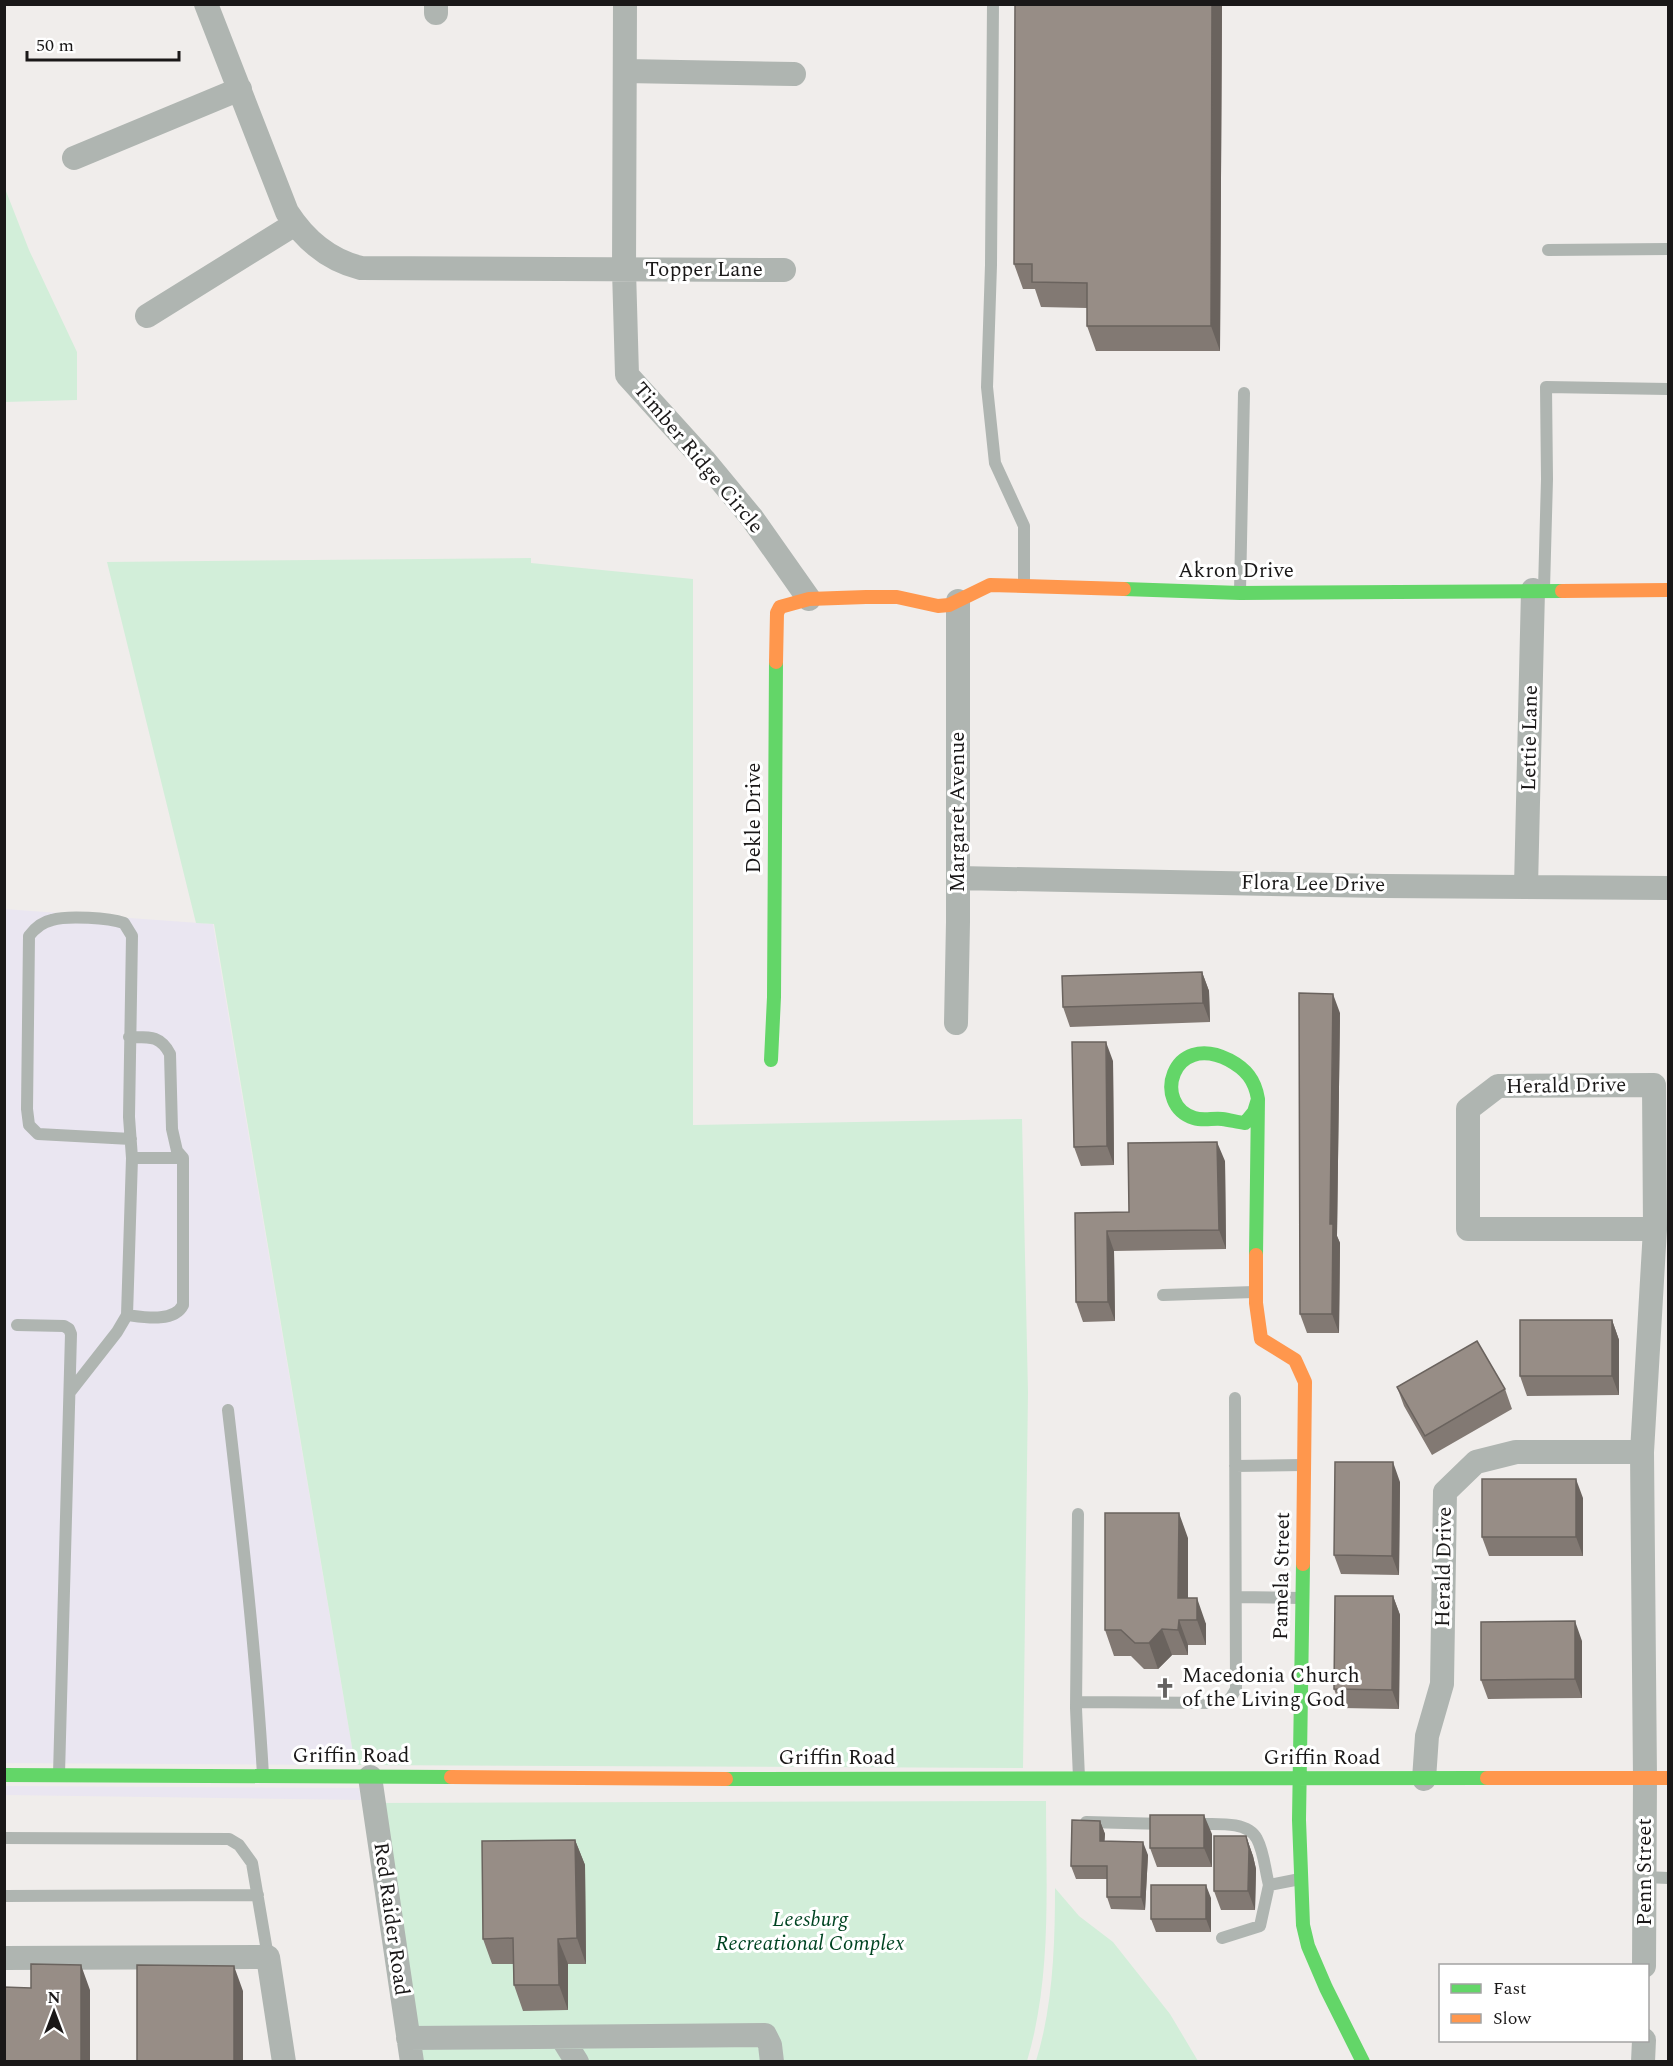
<svg xmlns="http://www.w3.org/2000/svg" width="1673" height="2066" viewBox="0 0 1673 2066" font-family="Spectral,serif">
<rect width="100%" height="100%" fill="#f0edeb"/>
<path fill="#eae6f1" d="M 4,909 L 213,924 L 355,1765 L 5,1763 Z
M 5,1786 L 359,1788 L 361,1800 L 5,1795 Z"/>
<path fill="#d2eed9" d="M 4,186 L 29,250 L 77,352 L 77,400 L 5,402 Z
M 531,558 L 531,563 L 693,579 L 693,1125 L 1022,1119 L 1028,1392 L 1023,1768 L 355,1765 L 214,924 L 196,923 L 107,562 Z
M 1046,1801 C 1046,1887 1052,1978 1027,2061 L 416,2061 L 374,1803 Z
M 1055,1888 L 1079,1916 L 1113,1942 L 1170,2014 L 1198,2061 L 1036,2061 C 1053,2006 1055,1946 1055,1888 Z"/>
<g fill="none" stroke-linecap="round" stroke-linejoin="round">
<path stroke="#afb5b1" stroke-width="12" d="M 993,4 L 991,265 L 987,387 L 995,463 L 1024,526 L 1024,584
M 1548,250 L 1668,249
M 1544,589 L 1547,479 L 1546,387 L 1668,389
M 1240,592 L 1244,393
M 129,1037 C 149,1037 160,1035 170,1054 L 172,1129 L 177,1151 L 183,1158
M 131,1139 L 38,1134 L 29,1125 L 27,1109 L 29,936 C 35,928 42,922 52,920 C 68,915 109,918 124,923 L 132,936 L 129,1117 L 132,1158
M 1163,1295 L 1254,1292
M 17,1325 L 64,1326 L 69,1329 L 71,1334 L 59,1774
M 70,1392 L 117,1332 L 127,1315 L 132,1158 L 183,1158 L 183,1305 C 174,1323 143,1317 127,1315
M 228,1410 C 242,1531 256,1653 263,1775
M 1235,1466 L 1303,1465
M 1078,1514 L 1076,1708 L 1079,1778
M 1236,1597 L 1301,1598
M 1076,1702 L 1220,1703 L 1230,1699 L 1236,1689 L 1235,1398
M 1086,1822 L 1165,1824
M 1191,1824 C 1210,1825 1247,1819 1257,1839 C 1264,1852 1265,1870 1269,1885
M 4,1838 L 229,1839 L 239,1845 L 252,1863 L 268,1957
M 1645,1877 L 1668,1878
M 4,1896 L 258,1895
M 1222,1938 L 1260,1926 L 1269,1885 L 1300,1879"/>
<path stroke="#afb5b1" stroke-width="24" d="M 206,4 L 287,212 C 305,240 328,260 361,268 L 784,270
M 436,4 L 436,13
M 625,4 L 624,270 L 627,375 L 704,460 L 752,518 L 809,599
M 625,71 L 794,74
M 74,158 L 240,89
M 147,316 L 295,224
M 958,878 L 1383,886 L 1668,888
M 1526,887 L 1533,590
M 956,1023 L 958,922 L 958,601
M 1654,1085 L 1655,1229 L 1468,1229 L 1468,1109 L 1498,1086 Z
M 370,1777 L 412,2062
M 1424,1779 L 1427,1736 L 1442,1684 L 1445,1492 L 1476,1462 L 1516,1452 L 1642,1452
M 4,1958 L 268,1957 L 284,2062
M 1644,1966 L 1645,1778 L 1642,1452 L 1655,1229
M 408,2038 L 765,2035 L 770,2045 L 772,2062
M 562,2038 L 577,2062
M 1643,2062 L 1644,2040"/>
<path stroke="#63d668" stroke-width="14" d="M 1124,589 L 1240,593 L 1562,591
M 771,1060 L 774,997 L 776,662
M 1256,1255 L 1258,1099 C 1255,1080 1246,1069 1229,1060 C 1171,1031 1152,1105 1194,1118 C 1203,1121 1213,1118 1222,1119 C 1230,1120 1237,1122 1245,1123 L 1254,1112 L 1258,1099
M 1303,1564 L 1299,1820 L 1303,1925 L 1308,1946 L 1326,1988 L 1363,2062
M 4,1775 L 451,1777
M 726,1779 L 1487,1778"/>
<path stroke="#ff974d" stroke-width="14" d="M 1562,591 L 1668,590
M 776,662 L 777,613 L 780,607 L 809,599 L 866,597 L 897,597 L 938,606 L 949,605 L 990,585 L 1124,589
M 1256,1255 L 1256,1303 L 1261,1339 L 1295,1360 L 1305,1382 L 1303,1564
M 451,1777 L 726,1779
M 1487,1778 L 1668,1778"/>
</g>
<path fill="#827973" d="M 1015,4 L 1222,4 L 1220,351 L 1096,351 L 1087,326 L 1087,308 L 1041,307 L 1035,289 L 1023,289 L 1014,264 Z
M 1202,972 L 1209,991 L 1210,1022 L 1070,1027 L 1063,1007 Z
M 1340,1013 L 1337,1236 L 1340,1243 L 1339,1333 L 1307,1333 L 1300,1314 Z
M 1113,1061 L 1114,1165 L 1081,1166 L 1074,1147 Z
M 1225,1161 L 1226,1249 L 1114,1251 L 1115,1321 L 1083,1322 L 1076,1302 L 1075,1213 L 1129,1212 Z
M 1612,1320 L 1619,1340 L 1619,1395 L 1527,1396 L 1520,1376 Z
M 1397,1387 L 1505,1389 L 1512,1409 L 1432,1455 L 1404,1406 Z
M 1400,1482 L 1399,1575 L 1341,1574 L 1334,1555 Z
M 1583,1498 L 1583,1556 L 1489,1556 L 1482,1537 Z
M 1188,1538 L 1188,1598 L 1206,1624 L 1206,1645 L 1188,1645 L 1188,1655 L 1172,1655 L 1158,1669 L 1144,1669 L 1131,1656 L 1114,1656 L 1105,1630 Z
M 1393,1596 L 1400,1615 L 1399,1709 L 1341,1708 L 1334,1689 Z
M 1582,1641 L 1582,1698 L 1488,1699 L 1481,1680 Z
M 1100,1821 L 1105,1834 L 1104,1841 L 1148,1855 L 1145,1910 L 1111,1909 L 1107,1897 L 1107,1879 L 1076,1879 L 1071,1866 Z
M 1212,1834 L 1212,1867 L 1157,1867 L 1150,1848 Z
M 1246,1836 L 1253,1856 L 1256,1869 L 1255,1910 L 1221,1910 L 1214,1891 Z
M 575,1840 L 585,1865 L 586,1964 L 568,1964 L 568,2010 L 523,2011 L 514,1985 L 513,1964 L 492,1964 L 483,1939 Z
M 1211,1898 L 1211,1932 L 1156,1932 L 1151,1919 Z"/>
<path fill="#6a635e" d="M 1212,4 L 1222,4 L 1220,351 L 1211,326 Z
M 1202,972 L 1209,991 L 1210,1022 L 1203,1003 Z
M 1333,994 L 1340,1013 L 1337,1236 L 1340,1243 L 1339,1333 L 1332,1314 L 1330,1224 Z
M 1106,1042 L 1113,1061 L 1114,1165 L 1107,1146 Z
M 1217,1142 L 1225,1161 L 1226,1249 L 1219,1230 Z
M 1107,1231 L 1114,1251 L 1115,1321 L 1108,1302 Z
M 1612,1320 L 1619,1340 L 1619,1395 L 1612,1376 Z
M 1393,1462 L 1400,1482 L 1399,1575 L 1392,1556 Z
M 1576,1479 L 1583,1498 L 1583,1556 L 1576,1537 Z
M 1179,1513 L 1188,1538 L 1188,1620 L 1178,1598 Z
M 1393,1596 L 1400,1615 L 1399,1709 L 1392,1690 Z
M 1197,1598 L 1206,1624 L 1206,1645 L 1197,1620 Z
M 1179,1620 L 1188,1645 L 1188,1655 L 1178,1630 Z
M 1575,1621 L 1582,1641 L 1582,1698 L 1575,1679 Z
M 1162,1629 L 1172,1655 L 1158,1669 L 1149,1643 Z
M 1204,1815 L 1212,1834 L 1212,1867 L 1204,1848 Z
M 1100,1821 L 1105,1834 L 1104,1854 L 1100,1841 Z
M 1246,1836 L 1253,1856 L 1256,1869 L 1255,1910 L 1248,1891 Z
M 575,1840 L 585,1865 L 586,1964 L 577,1938 Z
M 1143,1842 L 1148,1855 L 1145,1910 L 1141,1897 Z
M 1206,1885 L 1211,1898 L 1211,1932 L 1206,1919 Z
M 558,1939 L 568,1964 L 568,2010 L 559,1985 Z
M 81,1965 L 90,1990 L 90,2061 L 81,2061 Z
M 234,1966 L 243,1991 L 243,2061 L 234,2061 Z"/>
<path fill="#978d86" stroke="#6a635e" stroke-width="1.5" d="M 1015,4 L 1212,4 L 1211,326 L 1087,326 L 1087,283 L 1032,282 L 1032,264 L 1014,264 Z
M 1202,972 L 1203,1003 L 1063,1007 L 1062,976 Z
M 1299,993 L 1333,994 L 1330,1224 L 1333,1224 L 1332,1314 L 1300,1314 Z
M 1072,1042 L 1106,1042 L 1107,1146 L 1074,1147 Z
M 1217,1142 L 1219,1230 L 1107,1231 L 1108,1302 L 1076,1302 L 1075,1213 L 1129,1212 L 1128,1143 Z
M 1520,1320 L 1612,1320 L 1612,1376 L 1520,1376 Z
M 1477,1341 L 1505,1389 L 1425,1436 L 1397,1387 Z
M 1335,1462 L 1393,1462 L 1392,1556 L 1334,1555 Z
M 1482,1479 L 1576,1479 L 1576,1537 L 1482,1537 Z
M 1105,1513 L 1179,1513 L 1178,1598 L 1197,1598 L 1197,1620 L 1179,1620 L 1178,1630 L 1162,1629 L 1149,1643 L 1135,1643 L 1121,1630 L 1105,1630 Z
M 1335,1596 L 1393,1596 L 1392,1690 L 1334,1689 Z
M 1575,1621 L 1575,1679 L 1481,1680 L 1481,1622 Z
M 1150,1815 L 1204,1815 L 1204,1848 L 1150,1848 Z
M 1072,1820 L 1100,1821 L 1100,1841 L 1143,1842 L 1141,1897 L 1107,1897 L 1107,1866 L 1071,1866 Z
M 1214,1836 L 1246,1836 L 1249,1849 L 1248,1891 L 1214,1891 Z
M 575,1840 L 577,1938 L 558,1939 L 559,1985 L 514,1985 L 513,1938 L 483,1939 L 482,1841 Z
M 1151,1885 L 1206,1885 L 1206,1919 L 1151,1919 Z
M 31,1964 L 81,1965 L 81,2061 L 4,2061 L 4,1987 L 31,1988 Z
M 137,1965 L 234,1966 L 234,2061 L 137,2061 Z"/>
<defs>
<g id="church-bare" transform="scale(1.62)"><path d="M-1.2-6h2.4v3.5h3.3v2.4h-3.3V6h-2.4V-.1h-3.3v-2.4h3.3Z" fill="#656362" stroke="#fff" stroke-width="2.5" paint-order="stroke"/></g>
</defs>
<g fill-rule="evenodd">
<use href="#church-bare" x="1165" y="1688"/>
</g>
<g text-anchor="middle" dominant-baseline="central" stroke-width="6" stroke-linejoin="round" paint-order="stroke">
<g font-size="21" fill="#1a1818" stroke="#fff">
<text x="704" y="270">Topper Lane</text>
<text transform="translate(698 458) rotate(50)">Timber Ridge Circle</text>
<text x="1236" y="571">Akron Drive</text>
<text transform="translate(1530 738) rotate(-89)">Lettie Lane</text>
<text transform="translate(958 812) rotate(-90)">Margaret Avenue</text>
<text transform="translate(754 818) rotate(-90)">Dekle Drive</text>
<text transform="translate(1313 884) rotate(1)">Flora Lee Drive</text>
<text transform="translate(1566 1086) rotate(-1)">Herald Drive</text>
<text transform="translate(1444 1567) rotate(-89)">Herald Drive</text>
<text transform="translate(1282 1576) rotate(-89)">Pamela Street</text>
<text x="351" y="1756">Griffin Road</text>
<text x="837" y="1758">Griffin Road</text>
<text x="1322" y="1758">Griffin Road</text>
<text transform="translate(1645 1872) rotate(-90)">Penn Street</text>
<text transform="translate(391 1919) rotate(82)">Red Raider Road</text>
</g>
<g font-size="21" fill="#1a1818" stroke="#fff" text-anchor="start">
<text x="1182" y="1676">Macedonia Church<tspan x="1182" dy="24">of the Living God</tspan></text>
</g>
<g font-size="21" font-style="italic" fill="#042" stroke="#fff">
<text x="810" y="1920">Leesburg<tspan x="810" dy="24">Recreational Complex</tspan></text>
</g>
</g>
<rect width="1673" height="2066" fill="none" stroke="#1a1818" stroke-width="12"/>
<rect x="1439" y="1964" width="210" height="78" fill="#ffffff" stroke="#a3a3a3" stroke-width="1.5"/>
<rect x="1451" y="1984" width="30" height="9" fill="#63d668" stroke="#a3a3a3" stroke-width="1.5"/>
<text x="1493" y="1994" font-size="18" fill="#1a1818">Fast</text>
<rect x="1451" y="2014" width="30" height="9" fill="#ff974d" stroke="#a3a3a3" stroke-width="1.5"/>
<text x="1493" y="2024" font-size="18" fill="#1a1818">Slow</text>
<g transform="translate(54 2012)" stroke="#ffffff" stroke-width="4.5" paint-order="stroke">
<path d="M0-4.5L10 22L0 15L-10 22Z" fill="#1a1818"/>
<text y="-9" font-size="16" font-weight="bold" text-anchor="middle" fill="#1a1818">N</text>
</g>
<path d="M27 51v9h152v-9" fill="none" stroke="#1a1818" stroke-width="3"/>
<text x="36" y="51" font-size="18" fill="#1a1818" stroke="#ffffff" stroke-width="4.5" paint-order="stroke">50 m</text>
</svg>
